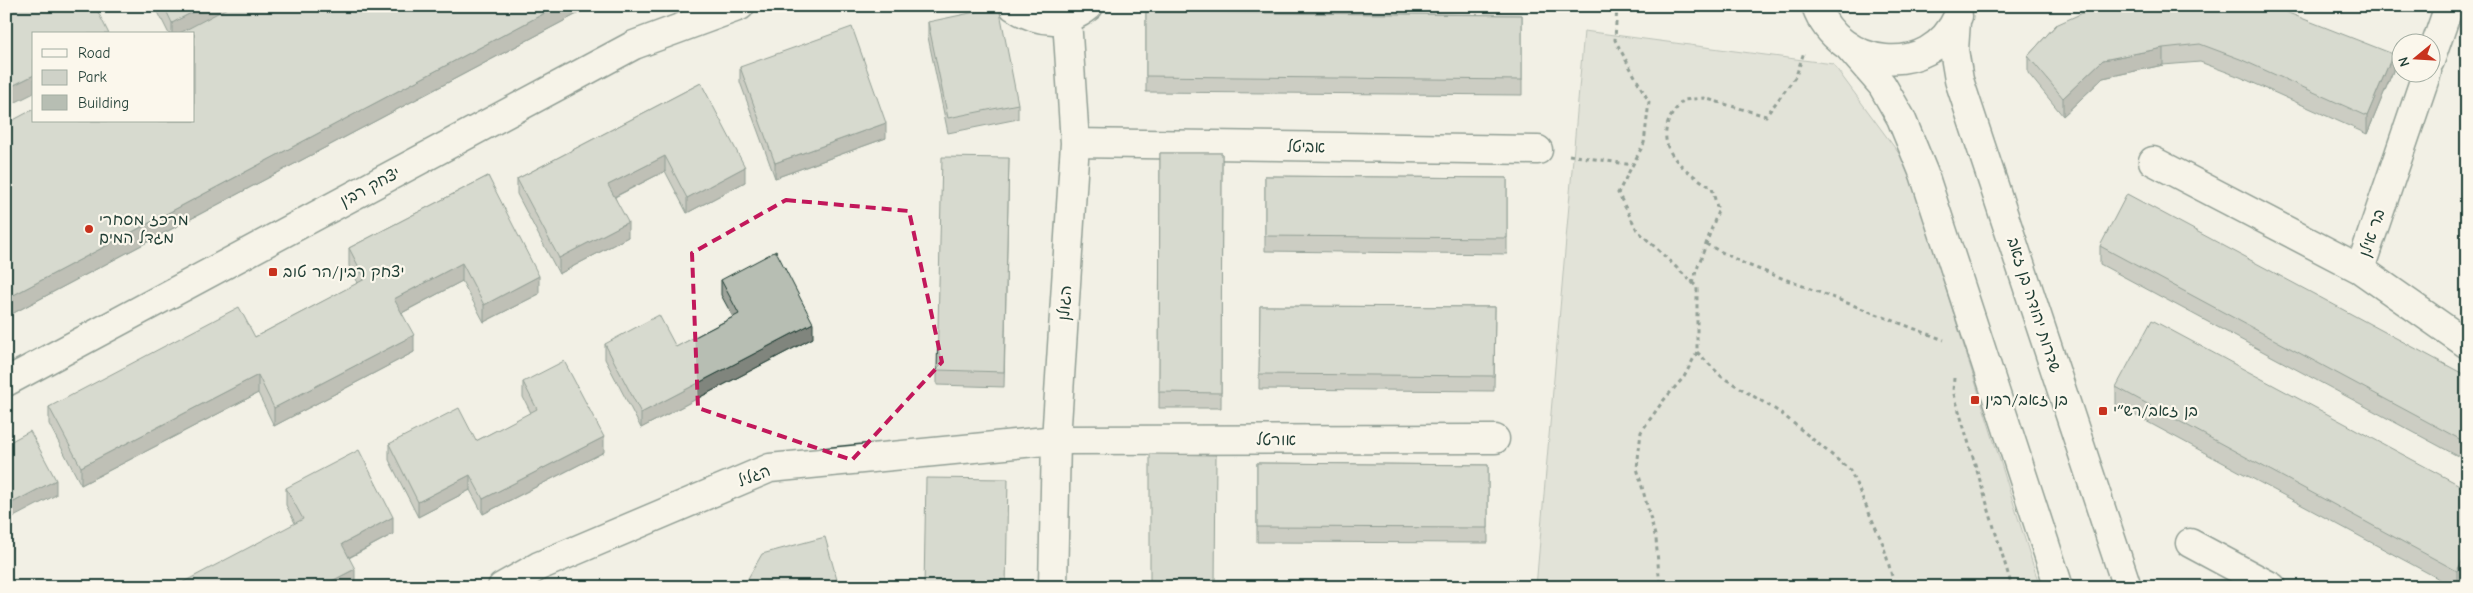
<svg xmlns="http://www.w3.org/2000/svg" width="2473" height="593" viewBox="0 0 2473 593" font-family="'Comic Neue','Playpen Sans Hebrew',sans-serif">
<rect width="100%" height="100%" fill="#f2f0e5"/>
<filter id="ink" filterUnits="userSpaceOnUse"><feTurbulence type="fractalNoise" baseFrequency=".02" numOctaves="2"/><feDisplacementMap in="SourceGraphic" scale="10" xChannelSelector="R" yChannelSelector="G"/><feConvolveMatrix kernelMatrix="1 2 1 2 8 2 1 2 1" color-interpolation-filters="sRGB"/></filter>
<g filter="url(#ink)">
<path fill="#cfd2c8" stroke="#77887e" d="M 1584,31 L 1833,64 L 1906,163 L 2040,587 L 1536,587 Z"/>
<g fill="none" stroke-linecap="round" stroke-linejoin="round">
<g stroke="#1f3d34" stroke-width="31">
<path id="minor" d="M 1013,6 C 1037,23 1065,26 1089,6
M 2430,61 L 2447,12
M 2427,72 L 2360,269 L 2467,344
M 1075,143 L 1538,150
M 2153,161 L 2360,269
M 6,382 L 634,45 L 740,6
M 2190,543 L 2272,587
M 502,587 L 539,566 L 770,468 L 1056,440 L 1495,439
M 1053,587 L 1056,440 L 1075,143 L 1067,19"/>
</g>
<g stroke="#1f3d34" stroke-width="31">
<path id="major" d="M 1816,6 C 1839,69 1930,81 1958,16
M 1956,21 L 1954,50 L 1959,80 L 2127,587
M 1848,46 L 1882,85 L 1901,118 L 1924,174 L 2059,587"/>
</g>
<path stroke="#1f3d34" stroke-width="3" stroke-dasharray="4 4" stroke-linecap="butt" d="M 1617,6 L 1615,40 L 1649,102 L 1644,143 L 1618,193 L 1637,230 L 1697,287 L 1697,352 L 1684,377 L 1663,401 L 1641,432 L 1637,468 L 1656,539 L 1660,587
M 1569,155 L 1633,165
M 1706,244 L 1745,264 L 1944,340
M 1692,283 L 1718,211 L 1712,188 C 1689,173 1655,153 1669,120 C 1672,113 1679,106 1683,100 L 1704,98 L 1766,116 L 1796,76 L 1804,52
M 1697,352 L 1722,377 L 1781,413 L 1850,470 L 1883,544 L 1895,587
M 1954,378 L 1953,391 L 2012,587"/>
<use href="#minor" stroke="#fbf7ec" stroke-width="28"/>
<use href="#major" stroke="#fbf7ec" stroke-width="28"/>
</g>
<path fill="#9da39a" stroke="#1f3d34" d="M 155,6 L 592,6 L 6,317 L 194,34 L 169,34 Z
M 1146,12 L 1522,15 L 1522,95 L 1146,92 Z
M 928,22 L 1018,104 L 1018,119 L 948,133 L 928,37 Z
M 2056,25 L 2393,54 L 2393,71 L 2367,134 L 2240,77 L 2200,62 L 2163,65 L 2103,78 L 2063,116 L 2028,73 L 2028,56 Z
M 740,67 L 886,138 L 775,178 L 740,82 Z
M 701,83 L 745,182 L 687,213 L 665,171 L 615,197 L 628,237 L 559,274 L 517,194 L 517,179 Z
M 1160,153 L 1222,153 L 1221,408 L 1159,408 Z
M 1009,158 L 1004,387 L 937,385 L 937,370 Z
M 488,176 L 539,294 L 484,322 L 462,281 L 402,313 L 414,352 L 274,426 L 258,393 L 81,485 L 49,424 L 49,407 L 255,337 L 358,283 L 349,266 L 349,248 Z
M 1265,176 L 1507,178 L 1507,254 L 1265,251 Z
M 2100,246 L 2467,376 L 2467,461 L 2100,264 Z
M 721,280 L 813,338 L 641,428 L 605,359 L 605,344 L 676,347 L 733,317 L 721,295 Z
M 1260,306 L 1495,307 L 1494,391 L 1259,389 Z
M 523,382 L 604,452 L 483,514 L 470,490 L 418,517 L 389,460 L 389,444 L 476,441 L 531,413 L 523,397 Z
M 2116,387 L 2467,489 L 2467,570 L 2458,587 L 2454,587 L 2116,405 Z
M 1257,463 L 1488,465 L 1488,543 L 1257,542 Z
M 286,488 L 393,534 L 349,558 L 355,586 L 295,523 L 286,505 Z"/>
<path fill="#80857d" stroke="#1f3d34" d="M 204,6 L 235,6 L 185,34 L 172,34 L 172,23 Z
M 558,6 L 592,6 L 6,317 L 6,299 Z
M 2163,48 L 2163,65 L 2103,78 L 2063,116 L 2063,98 L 2103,60 Z
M 2393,54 L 2393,71 L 2367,134 L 2367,116 Z
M 34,75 L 34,93 L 6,107 L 6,89 Z
M 886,123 L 886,138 L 775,178 L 775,163 Z
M 665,156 L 665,171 L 608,200 L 608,185 Z
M 745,167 L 745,182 L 687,213 L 687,198 Z
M 628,222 L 628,237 L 559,274 L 559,258 Z
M 462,263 L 462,281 L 394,317 L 394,299 Z
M 539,276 L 539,294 L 484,322 L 484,305 Z
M 813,323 L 813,338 L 641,428 L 641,413 Z
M 414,335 L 414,352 L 274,426 L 274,408 Z
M 258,375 L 258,393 L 81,485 L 81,467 Z
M 604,437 L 604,452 L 483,514 L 483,499 Z
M 470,475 L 470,490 L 418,517 L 418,502 Z
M 56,480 L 56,495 L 6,521 L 6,506 Z
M 393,517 L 393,534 L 342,561 L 342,544 Z
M 2467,552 L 2467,570 L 2458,587 L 2457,587 L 2457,571 Z
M 355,569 L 355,586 L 320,587 Z"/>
<path fill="#b7beb3" stroke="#1f3d34" d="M 6,6 L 95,6 L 109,34 L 34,34 L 34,75 L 6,89 Z
M 164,6 L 204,6 L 172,23 Z
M 231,6 L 558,6 L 6,299 L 6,124 L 34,109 L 34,121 L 194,121 L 194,34 L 178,34 Z
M 2098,6 L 2265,6 L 2286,12 L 2393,54 L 2367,116 L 2240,59 L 2200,44 L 2163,48 L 2103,60 L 2063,98 L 2028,56 L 2056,25 Z
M 999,7 L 1018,104 L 948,118 L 928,22 Z
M 1146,12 L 1522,15 L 1522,80 L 1146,76 Z
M 852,27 L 886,123 L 775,163 L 740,67 Z
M 701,83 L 745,167 L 687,198 L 665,156 L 608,185 L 628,222 L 559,258 L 517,179 Z
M 1160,153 L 1222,153 L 1221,393 L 1159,392 Z
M 942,157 L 1009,158 L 1004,372 L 937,370 Z
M 488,176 L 539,276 L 484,305 L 462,263 L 394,299 L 414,335 L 274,408 L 258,375 L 81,467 L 49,407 L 239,307 L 255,337 L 365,279 L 349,248 Z
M 1265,176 L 1507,178 L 1507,238 L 1265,236 Z
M 2127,194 L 2467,376 L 2467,443 L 2100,246 Z
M 776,251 L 813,323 L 641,413 L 605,344 L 659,315 L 676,347 L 739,314 L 721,280 Z
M 1260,306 L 1495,307 L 1494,376 L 1259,374 Z
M 2152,320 L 2467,489 L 2467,552 L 2457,571 L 2116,387 Z
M 564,361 L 604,437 L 483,499 L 470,475 L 418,502 L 389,444 L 459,408 L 476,441 L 537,409 L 523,382 Z
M 30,431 L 56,480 L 6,506 L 6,444 Z
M 359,450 L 393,517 L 342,544 L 355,569 L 320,587 L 174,587 L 303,519 L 286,488 Z
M 1150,454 L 1216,455 L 1215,587 L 1150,587 Z
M 1257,463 L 1488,465 L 1488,528 L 1257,527 Z
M 926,478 L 1008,479 L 1006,587 L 924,587 Z
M 825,537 L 839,587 L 743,587 L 762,554 Z
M 1262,581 L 1494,583 L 1494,587 L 1262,587 Z"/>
</g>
<path d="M0 0H2473V593H0ZM 786,200 L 909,211 L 942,362 L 852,460 L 698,408 L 692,253 Z" fill="#f2f0e5" fill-opacity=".55" fill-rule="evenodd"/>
<path fill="none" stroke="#c2185b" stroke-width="4" stroke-dasharray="10 6" stroke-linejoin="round" d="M 786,200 L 909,211 L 942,362 L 852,460 L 698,408 L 692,253 Z"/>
<g fill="#c8321e" stroke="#fbf7ec" stroke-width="2">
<circle cx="89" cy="229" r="5"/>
<rect x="268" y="267" width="10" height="10" rx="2.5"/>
<rect x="1970" y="395" width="10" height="10" rx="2.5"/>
<rect x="2098" y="406" width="10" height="10" rx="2.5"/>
</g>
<g text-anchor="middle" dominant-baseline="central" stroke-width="4.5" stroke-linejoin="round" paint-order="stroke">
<g font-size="16" fill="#1f3d34" stroke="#fbf7ec">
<text transform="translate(1306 147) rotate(1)">אביטל</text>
<text transform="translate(370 187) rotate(-28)">יצחק רבין</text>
<text transform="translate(2372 233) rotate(-71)">בר אילן</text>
<text transform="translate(1065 303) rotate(-86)">הגולן</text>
<text transform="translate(2034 305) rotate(72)">שדרות יהודה בן זאב</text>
<text x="1276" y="440">אורטל</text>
<text transform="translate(754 476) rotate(-21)">הגליל</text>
</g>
<g font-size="16" fill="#1f3d34" stroke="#fbf7ec" text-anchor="start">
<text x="99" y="220">מרכז מסחרי<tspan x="99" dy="18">מגדל המים</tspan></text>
<text x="283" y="272">יצחק רבין/הר טוב</text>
<text x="1985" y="400">בן זאב/רבין</text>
<text x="2113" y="411">בן זאב/רש״י</text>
</g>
</g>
<rect width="2473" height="593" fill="none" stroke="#fbf7ec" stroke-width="25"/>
<rect x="12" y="12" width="2448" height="568" fill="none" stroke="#1f3d34" stroke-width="2" filter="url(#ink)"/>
<rect x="32" y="32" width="162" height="90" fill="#fbf7ec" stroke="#a3ada2"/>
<rect x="42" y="49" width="25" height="8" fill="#fbf7ec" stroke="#a3ada2"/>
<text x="78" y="58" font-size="15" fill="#1f3d34">Road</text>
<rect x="42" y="70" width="25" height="15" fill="#cfd2c8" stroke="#a3ada2"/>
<text x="78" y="82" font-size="15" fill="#1f3d34">Park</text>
<rect x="42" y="95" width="25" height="15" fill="#b7beb3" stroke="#a3ada2"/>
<text x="78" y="108" font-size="15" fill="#1f3d34">Building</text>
<g transform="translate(2416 58) rotate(252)"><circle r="24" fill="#fbf7ec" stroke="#a3ada2"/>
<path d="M0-4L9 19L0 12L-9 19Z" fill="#c8321e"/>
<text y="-8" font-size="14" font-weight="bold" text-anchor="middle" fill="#1f3d34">N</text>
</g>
</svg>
